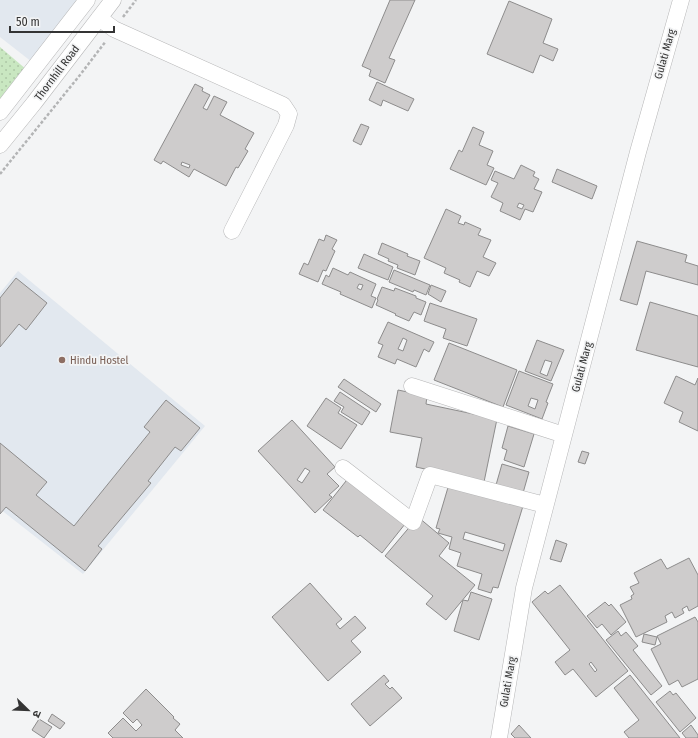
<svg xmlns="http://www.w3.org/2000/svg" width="698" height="738" viewBox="0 0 698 738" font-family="'Fira Sans Condensed','Noto Sans Devanagari',sans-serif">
<defs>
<pattern id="grass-dots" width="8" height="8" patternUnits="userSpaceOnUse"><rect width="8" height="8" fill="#c9e7c1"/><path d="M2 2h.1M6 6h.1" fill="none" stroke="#adc7a6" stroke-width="1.8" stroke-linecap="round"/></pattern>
</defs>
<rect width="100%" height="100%" fill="#f3f4f5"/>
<path fill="#e2e8ef" d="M 0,0 L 78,0 L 32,62 L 0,37 Z
M 18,271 L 205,426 L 83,574 L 0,509 L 0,293 Z"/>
<path fill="url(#grass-dots)" d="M 0,47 L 27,70 L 0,103 Z"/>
<path fill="#cecccc" stroke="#8d8c8c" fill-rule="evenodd" d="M 390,0 L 415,0 L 389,58 L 395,60 L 385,83 L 369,76 L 371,70 L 362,66 Z
M 509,1 L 552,19 L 543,43 L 558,49 L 553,61 L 540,55 L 533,73 L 487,54 Z
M 377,82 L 414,99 L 408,111 L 383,100 L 381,106 L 369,100 Z
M 195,84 L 203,88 L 202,91 L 210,95 L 203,108 L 207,110 L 214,96 L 227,102 L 220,115 L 254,133 L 245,149 L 248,151 L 238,168 L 236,167 L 226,186 L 194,169 L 189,177 L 163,161 L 161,164 L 154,160 ZM 182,162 L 190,165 L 189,168 L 181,165 Z
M 361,124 L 369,127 L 361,145 L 353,141 Z
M 473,127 L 484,132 L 479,145 L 493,151 L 487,165 L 494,168 L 486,185 L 450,169 L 459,150 L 462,152 Z
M 521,165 L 535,172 L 533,176 L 539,179 L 534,189 L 542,192 L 533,212 L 525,209 L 520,220 L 500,211 L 503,203 L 491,197 L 498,183 L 491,180 L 495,171 L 514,179 ZM 519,203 L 524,205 L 522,209 L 517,207 Z
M 557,169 L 597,186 L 592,199 L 552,182 Z
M 446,209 L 461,216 L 458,223 L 464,225 L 465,222 L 481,229 L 478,235 L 491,240 L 483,257 L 496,263 L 489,276 L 477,271 L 470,287 L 459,282 L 460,280 L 444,273 L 446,268 L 424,258 Z
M 326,235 L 337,240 L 332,249 L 335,251 L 326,271 L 323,270 L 318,282 L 299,274 L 304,263 L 308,265 L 319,239 L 324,241 Z
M 637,241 L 687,255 L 685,262 L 698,266 L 698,285 L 646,271 L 637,305 L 620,300 Z
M 382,243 L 408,254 L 407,256 L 420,261 L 415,275 L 397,268 L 398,265 L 388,261 L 389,259 L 378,254 Z
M 364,254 L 393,267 L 388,280 L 358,268 Z
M 333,268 L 348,275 L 350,272 L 376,284 L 371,296 L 376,298 L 372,308 L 340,294 L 341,292 L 322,284 L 326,275 L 329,277 ZM 359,284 L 363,285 L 361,290 L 357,288 Z
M 394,270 L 430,285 L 426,295 L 414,290 L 413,292 L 389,282 Z
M 16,278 L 47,303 L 26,330 L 19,324 L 0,347 L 0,298 Z
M 431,285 L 446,291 L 441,302 L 428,294 Z
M 382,287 L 394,291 L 395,288 L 416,296 L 416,298 L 426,302 L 421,315 L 414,312 L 409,321 L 395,315 L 396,314 L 376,305 L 378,300 L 377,299 Z
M 650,302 L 698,316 L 698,367 L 636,350 Z
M 430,303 L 477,319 L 467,346 L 443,338 L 446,329 L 424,321 Z
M 388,322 L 434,342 L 429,352 L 424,349 L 416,367 L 397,359 L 395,364 L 378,357 L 383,345 L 378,343 ZM 403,338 L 407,340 L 403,351 L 398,349 Z
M 537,340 L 564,350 L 551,381 L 525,371 ZM 545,360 L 552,362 L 547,376 L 540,373 Z
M 449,343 L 517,370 L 503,407 L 434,380 Z
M 519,371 L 553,384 L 546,402 L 548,403 L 542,419 L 506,405 ZM 531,398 L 538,400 L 535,409 L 528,406 Z
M 676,376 L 695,385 L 698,378 L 698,431 L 679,422 L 683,412 L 664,403 Z
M 344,379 L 381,404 L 376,412 L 338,387 Z
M 398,390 L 427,396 L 426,404 L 497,419 L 484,482 L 416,467 L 422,438 L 390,432 Z
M 340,392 L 370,412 L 362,425 L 341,412 L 344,407 L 334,401 Z
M 326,398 L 341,408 L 338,413 L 357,425 L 341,449 L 307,426 Z
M 166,400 L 200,428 L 181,451 L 175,447 L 148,481 L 151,483 L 98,546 L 102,549 L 85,571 L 6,507 L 0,514 L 0,443 L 47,482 L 36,495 L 74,526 L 150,432 L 144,427 Z
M 292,420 L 335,467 L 327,474 L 339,486 L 329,495 L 332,497 L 315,513 L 258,451 ZM 305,468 L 310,471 L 302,483 L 297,480 Z
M 508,426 L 534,434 L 524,467 L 504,460 L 507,450 L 502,448 Z
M 582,451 L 589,453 L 585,464 L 578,462 Z
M 502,464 L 529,472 L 523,493 L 496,485 Z
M 350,476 L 405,524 L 382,553 L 360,535 L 358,537 L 323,510 Z
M 449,484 L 523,506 L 498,588 L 493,587 L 491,593 L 478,589 L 482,574 L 457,566 L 461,553 L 449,549 L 452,537 L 438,533 L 440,529 L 436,528 ZM 465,532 L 505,544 L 503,551 L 463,539 Z
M 418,517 L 449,543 L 439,556 L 475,585 L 446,620 L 426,604 L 433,596 L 385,556 Z
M 556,540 L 567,544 L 561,562 L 550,559 Z
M 689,558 L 698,575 L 698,606 L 689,611 L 687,606 L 682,609 L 684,613 L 675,618 L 672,612 L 665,616 L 667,622 L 636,637 L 620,605 L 632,599 L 631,596 L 634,594 L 630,587 L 639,583 L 634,573 L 661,559 L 667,569 Z
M 310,583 L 342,619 L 336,624 L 340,629 L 355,616 L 366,628 L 351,641 L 361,652 L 328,681 L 272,617 Z
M 560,585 L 628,671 L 596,697 L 573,669 L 565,675 L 555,662 L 570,650 L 532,602 L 545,591 L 548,594 ZM 591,662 L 597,670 L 595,672 L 589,664 Z
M 471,592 L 492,599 L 479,640 L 454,631 L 463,600 L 468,601 Z
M 605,602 L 609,606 L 611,604 L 626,622 L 611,635 L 602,624 L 597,628 L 587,616 Z
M 695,617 L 698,622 L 698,679 L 682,687 L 678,680 L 669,685 L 651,649 L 661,644 L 657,636 Z
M 618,631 L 621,636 L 626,632 L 638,646 L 633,650 L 662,686 L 651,695 L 606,640 Z
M 644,634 L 657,637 L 655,645 L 642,642 Z
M 384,675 L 389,681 L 385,684 L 390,689 L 392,687 L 402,698 L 370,726 L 351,704 Z
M 630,675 L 680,738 L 629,738 L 624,732 L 639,720 L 614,688 Z
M 146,689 L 174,717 L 173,718 L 180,724 L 175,730 L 183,738 L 113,738 L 108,733 L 123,718 L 136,731 L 142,725 L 137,719 L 133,723 L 123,713 Z
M 670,691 L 673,695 L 676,693 L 696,718 L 680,732 L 656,702 Z
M 52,714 L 65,723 L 60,729 L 48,721 Z
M 39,719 L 52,727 L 44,738 L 32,730 Z
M 519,725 L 531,738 L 515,738 L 511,734 Z
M 691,725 L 698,735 L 698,738 L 686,738 L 682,733 Z"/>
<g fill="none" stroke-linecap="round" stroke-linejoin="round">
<g stroke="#b6b6b7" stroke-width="17">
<path id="minor" d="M 99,18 L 114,29 L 283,105 L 289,114 L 286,125 L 232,231
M 0,112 L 87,0
M 0,145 L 34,103 L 113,0
M 412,386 L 564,435
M 343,468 L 413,522 L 430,475 L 545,505
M 499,738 L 524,588 L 638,152 L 681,0"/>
</g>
<path stroke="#b3b4b5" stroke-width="2.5" stroke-dasharray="3 2" stroke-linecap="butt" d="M 123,17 L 136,0
M 0,174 L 80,75 L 106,41"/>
<use href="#minor" stroke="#fff" stroke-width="16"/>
</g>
<circle fill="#8d6e63" stroke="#f3f4f5" stroke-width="1.5" cx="62" cy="360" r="4"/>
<g text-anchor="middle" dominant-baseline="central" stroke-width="3.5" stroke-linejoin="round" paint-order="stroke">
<g font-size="11" fill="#343434" stroke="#f3f4f5">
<text transform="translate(665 54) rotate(-74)">Gulati Marg</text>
<text transform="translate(57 73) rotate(-53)">Thornhill Road</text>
<text transform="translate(582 367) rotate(-75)">Gulati Marg</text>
<text transform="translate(508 682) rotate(-80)">Gulati Marg</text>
</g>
<g font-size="11" fill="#785e54" stroke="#f3f4f5" text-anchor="start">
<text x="70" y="360">Hindu Hostel</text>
</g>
</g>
<g transform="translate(28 710) rotate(113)" stroke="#f3f4f5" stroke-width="3" paint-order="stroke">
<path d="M0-3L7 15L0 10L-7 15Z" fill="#343434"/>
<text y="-6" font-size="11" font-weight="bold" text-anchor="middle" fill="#343434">उ</text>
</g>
<path d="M10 26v6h104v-6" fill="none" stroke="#343434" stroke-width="2"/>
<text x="16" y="26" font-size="12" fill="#343434" stroke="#f3f4f5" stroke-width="3" paint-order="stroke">50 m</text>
</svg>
